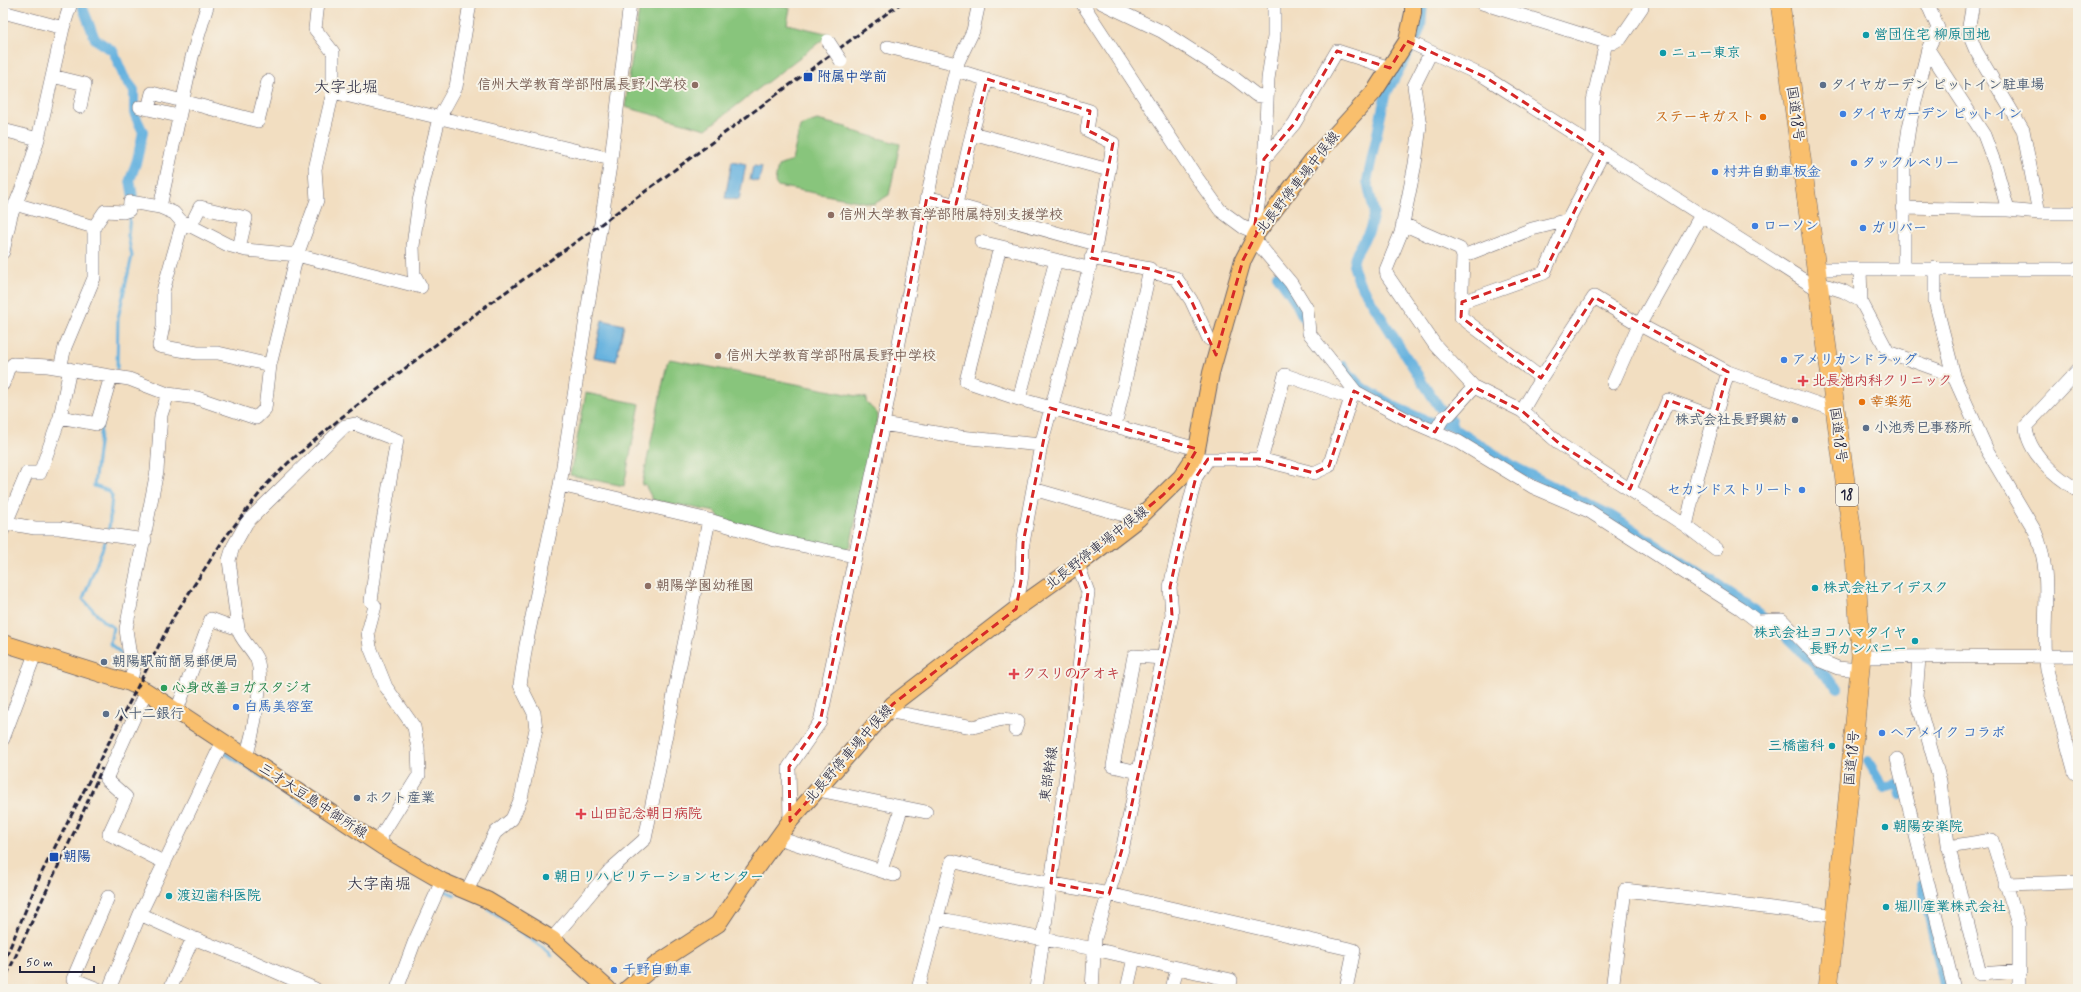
<svg xmlns="http://www.w3.org/2000/svg" width="2081" height="992" viewBox="0 0 2081 992" font-family="Mynerve,'Klee One',sans-serif">
<rect width="100%" height="100%" fill="#f7f3e8"/>
<filter id="ink" filterUnits="userSpaceOnUse"><feTurbulence type="fractalNoise" baseFrequency=".025" numOctaves="2"/><feDisplacementMap in="SourceGraphic" scale="8" xChannelSelector="R" yChannelSelector="G"/><feConvolveMatrix kernelMatrix="1 2 1 2 8 2 1 2 1" color-interpolation-filters="sRGB"/></filter>
<filter id="wash" filterUnits="userSpaceOnUse"><feTurbulence type="fractalNoise" baseFrequency=".012" numOctaves="4" result="noise"/><feDisplacementMap in="SourceGraphic" scale="16" xChannelSelector="R" yChannelSelector="G"/><feGaussianBlur stdDeviation="0.9" result="paint"/><feColorMatrix in="noise" values="0 0 0 0 0 0 0 0 0 0 0 0 0 0 0 0 0 1.4 0 .05"/><feComposite in="paint" operator="in"/></filter>
<g filter="url(#wash)">
<rect width="100%" height="100%" fill="#f2dec1"/>
<path fill="#88c57b" stroke="#55745b" d="M 640,3 L 766,3 L 790,8 L 787,24 L 830,34 L 706,129 L 625,107 Z
M 817,120 L 846,127 L 853,131 L 900,144 L 889,195 L 874,204 L 777,186 L 775,182 L 778,166 L 792,161 L 800,126 Z
M 670,359 L 867,398 L 866,402 L 878,414 L 850,547 L 844,549 L 775,536 L 720,519 L 716,512 L 653,500 L 645,485 L 642,485 L 667,363 Z
M 586,393 L 640,404 L 624,486 L 570,475 Z"/>
<path fill="#66b2df" stroke="#446a8d" d="M 732,161 L 746,164 L 739,200 L 725,198 Z
M 753,166 L 762,167 L 759,182 L 750,180 Z
M 602,320 L 624,325 L 616,361 L 594,357 Z"/>
<g fill="none" stroke-linecap="round" stroke-linejoin="round">
<path stroke="#66b2df" stroke-width="3" d="M 117,369 L 118,318 L 132,256 L 128,236 L 130,215
M 101,426 L 94,486 L 109,491 L 112,496 L 109,529
M 105,542 L 83,599 L 104,622 L 113,627 L 110,644 L 126,657
M 223,752 L 303,804
M 443,890 L 455,895
M 489,910 L 543,948 L 552,956"/>
<path stroke="#66b2df" stroke-width="10" d="M 81,3 L 95,39 L 113,51 L 124,77 L 134,90 L 134,113 L 143,132 L 137,160 L 130,180 L 133,197
M 1423,3 L 1421,27 L 1416,39 L 1385,96 L 1367,181 L 1374,212 L 1370,229 L 1355,256 L 1353,265 L 1358,280 L 1405,355 L 1439,407 L 1452,421
M 1277,275 L 1294,299 L 1305,321
M 1343,366 L 1360,386 L 1396,407 L 1425,420 L 1452,427 L 1517,468 L 1612,516 L 1708,579 L 1747,605 L 1779,630 L 1838,688
M 1868,761 L 1884,788 L 1899,784 L 1901,794
M 1922,884 L 1945,989"/>
</g>
</g>
<g filter="url(#ink)">
<g fill="none" stroke-linecap="round" stroke-linejoin="round">
<g stroke="#6b646a" stroke-width="14">
<path id="minor" d="M 208,3 L 192,57 L 160,207 L 174,213 L 181,221 L 228,245 L 246,250 L 297,255 L 421,287 L 414,274 L 413,246 L 419,201 L 439,118 L 456,87 L 470,3
M 1082,3 L 1195,175 L 1220,210 L 1243,227 L 1257,233
M 1102,3 L 1163,32 L 1233,77 L 1256,95 L 1267,97
M 1482,3 L 1606,42 L 1593,101 L 1593,147
M 1973,3 L 1968,32 L 1976,51 L 2023,130 L 2039,213
M 3,12 L 63,28
M 1407,41 L 1485,77 L 1819,290
M 1606,42 L 1612,43 L 1621,38 L 1642,7 L 1641,3
M 888,47 L 957,64 L 959,71 L 1090,111 L 1087,130 L 1113,143 L 1109,170
M 1928,49 L 1984,135 L 1996,167 L 2008,210 L 2039,213 L 2078,213
M 1431,52 L 1414,86 L 1420,126 L 1415,164 L 1401,233 L 1386,270 L 1387,275 L 1435,345 L 1474,387 L 1522,411 L 1561,445 L 1686,526 L 1697,478 L 1728,372
M 52,76 L 85,84 L 80,107
M 987,79 L 972,133 L 1109,170 L 1096,244 L 1041,445 L 1023,543 L 1022,575 L 1016,609
M 333,92 L 611,159
M 140,107 L 178,116
M 148,109 L 152,93 L 258,121 L 268,81
M 3,130 L 38,139
M 1264,159 L 1294,124 L 1337,51 L 1390,68
M 927,197 L 1096,244
M 15,204 L 94,227 L 105,211 L 123,212 L 129,210 L 130,202 L 160,207
M 956,204 L 972,133
M 1903,208 L 2008,210
M 1403,224 L 1460,249 L 1463,256 L 1461,317 L 1541,378 L 1522,411
M 1257,233 L 1255,224 L 1264,167 L 1268,79 L 1274,37 L 1274,3
M 1254,239 L 1291,283 L 1307,309 L 1309,333 L 1356,392 L 1406,419 L 1459,442 L 1533,487 L 1589,511 L 1740,608 L 1757,621 L 1782,620 L 1821,661 L 1838,668 L 1859,670
M 981,242 L 1088,268
M 1000,247 L 966,381 L 1019,399 L 1197,449
M 239,248 L 246,218 L 200,207 L 191,225 L 181,228 L 163,291 L 163,327 L 159,346 L 197,353 L 218,353 L 270,365
M 3,252 L 11,215 L 27,176 L 38,139 L 63,28 L 71,3
M 1463,256 L 1532,229 L 1568,220 L 1603,153
M 1091,258 L 1150,269 L 1115,426
M 1904,268 L 1904,162 L 1909,127 L 1928,49 L 1938,28 L 1927,3
M 1935,268 L 1935,301 L 1955,379
M 1816,269 L 2078,269
M 1860,269 L 1861,301
M 1150,272 L 1176,278 L 1191,300 L 1209,339 L 1220,342
M 1818,283 L 1843,291 L 1861,301 L 1888,352 L 1949,374 L 1955,379 L 1987,450 L 2035,531 C 2055,577 2040,623 2047,670 L 2075,773 L 2078,775
M 1462,302 L 1544,273 L 1568,220
M 3,368 L 8,369 L 13,364 L 48,366 L 129,379 L 168,394 L 197,398 L 256,418 L 265,409 L 270,365 L 297,255 L 317,200 L 315,169 L 333,92 L 333,52 L 315,29 L 318,3
M 60,368 L 65,347 L 94,278 L 94,227
M 70,369 L 60,417 L 97,424 L 111,376
M 2078,370 L 2026,426 C 2027,453 2056,477 2078,490
M 1541,378 L 1594,297 L 1640,325 L 1728,372 L 1835,410
M 1613,383 L 1636,331 L 1701,215
M 3,384 L 8,369
M 1019,399 L 1056,260
M 883,424 L 960,437 L 1041,445
M 1435,432 L 1443,418 L 1450,414 L 1474,387
M 1199,459 L 1259,459 L 1314,473 L 1329,466 L 1351,398 L 1356,392
M 1261,460 L 1285,375 L 1351,398
M 560,485 L 709,520 L 775,540 L 854,556
M 1033,489 L 1138,519
M 1630,489 L 1668,400 L 1715,417
M 6,523 L 35,528 L 59,528 L 145,540
M 1686,526 L 1716,549
M 3,530 L 27,473 L 40,473 L 60,417
M 1861,657 L 2078,656
M 1919,658 L 1916,696 L 1940,781 L 1948,844 L 1980,974 L 2020,971
M 130,683 L 134,667 L 129,650 L 126,629 L 157,471 L 161,415 L 168,394
M 146,691 L 106,779 L 126,797 L 109,834 L 165,863
M 177,710 L 211,619 L 238,629
M 887,711 L 973,727 L 1002,719 L 1018,721 L 1015,730
M 3,739 L 35,654
M 222,743 L 140,914 L 193,938 L 254,962 L 315,989
M 246,758 C 252,737 265,680 257,660 C 253,649 241,641 238,629 L 229,560 L 233,547 L 247,522 L 345,426 L 355,424 L 397,440 L 378,550 L 371,601 L 375,606 L 368,632 L 370,647 L 386,687 L 414,727 L 418,748 L 419,775 L 381,836 L 383,847
M 1897,759 L 1954,989
M 1138,772 L 1113,766 L 1134,656 L 1163,658
M 818,790 L 926,812
M 790,821 L 789,767 L 820,722 L 883,424 L 937,149 L 957,64 L 973,31 L 979,3
M 778,838 L 894,875
M 1948,847 L 1992,840 L 2019,925 L 2019,989
M 881,870 L 902,807
M 2005,884 L 2078,882
M 467,891 L 495,833 L 512,819 L 521,798 L 536,729 L 534,713 L 520,685 L 526,645 L 560,485 L 611,159 L 630,3
M 936,918 L 1094,949 L 1231,980 L 1229,989
M 552,939 L 611,869 L 645,839 L 709,520
M 98,989 L 73,979 L 108,897
M 109,989 L 140,914
M 170,989 L 193,938
M 397,989 L 414,943 L 442,881
M 918,989 L 952,861 L 1015,877 L 1109,894 L 1354,950 L 1346,989
M 1036,989 L 1067,768 L 1088,592 L 1078,565
M 1092,989 L 1095,938 L 1123,846 L 1172,615 L 1170,587 L 1184,524 L 1196,477 L 1208,459
M 1127,989 L 1134,958
M 1172,989 L 1177,968
M 1612,989 L 1625,890 L 1837,916"/>
</g>
<g stroke="#6b646a" stroke-width="18">
<path id="major" d="M 3,643 L 130,683 L 146,691 L 383,847 L 442,881 L 487,900 L 552,939 L 608,989
M 627,989 L 658,963 L 718,924 L 744,885 L 790,821 L 893,704 L 1016,609 L 1078,565 L 1138,519 L 1181,477 L 1193,459 L 1197,449 L 1211,373 L 1243,260 L 1257,233 L 1313,159 L 1374,92 L 1407,41 L 1413,13 L 1413,3"/>
</g>
<g stroke="#6b646a" stroke-width="20">
<path id="highway" d="M 1780,3 L 1855,555 L 1861,657 L 1848,800 L 1828,989"/>
</g>
<use href="#minor" stroke="#fff" stroke-width="13"/>
<use href="#major" stroke="#f9bf6d" stroke-width="16"/>
<use href="#highway" stroke="#f9bf6d" stroke-width="19"/>
<path stroke="#22223b" stroke-width="3" stroke-dasharray="6 3" stroke-linecap="butt" d="M 3,964 L 40,876 L 174,616 L 224,539 L 267,484 L 288,463 L 342,417 L 486,306 L 601,224 L 901,3
M 3,983 L 77,826 L 102,768"/>
<g stroke="#6b646a" stroke-width="14" stroke-linecap="butt">
<path id="minor-bridge" d="M 828,41 L 841,61"/>
</g>
<use href="#minor-bridge" stroke="#fff" stroke-width="13"/>
</g>
</g>
<path fill="none" stroke="#d62828" stroke-width="3" stroke-dasharray="8 5" stroke-linejoin="round" d="M 1407,41 L 1485,77 L 1603,153 L 1544,273 L 1462,302 L 1461,317 L 1541,378 L 1594,297 L 1728,372 L 1715,417 L 1668,400 L 1630,489 L 1561,445 L 1522,411 L 1474,387 L 1443,418 L 1435,432 L 1354,391 L 1329,466 L 1314,473 L 1259,459 L 1208,459 L 1196,477 L 1184,524 L 1170,587 L 1172,615 L 1123,846 L 1109,894 L 1051,883 L 1088,592 L 1078,565 L 1163,495 L 1181,477 L 1197,449 L 1050,408 L 1023,543 L 1022,575 L 1016,609 L 893,704 L 790,821 L 789,767 L 820,722 L 883,424 L 927,197 L 956,204 L 987,79 L 1090,111 L 1087,130 L 1113,143 L 1091,258 L 1150,269 L 1176,278 L 1191,300 L 1216,355 L 1243,260 L 1257,233 L 1255,224 L 1264,159 L 1294,124 L 1337,51 L 1390,68 Z"/>
<g fill="#0f9aa8" stroke="#f7f3e8" stroke-width="1.5">
<circle cx="1866" cy="35" r="4"/>
<circle cx="1663" cy="53" r="4"/>
<circle cx="1815" cy="588" r="4"/>
<circle cx="1915" cy="641" r="4"/>
<circle cx="1832" cy="746" r="4"/>
<circle cx="1885" cy="827" r="4"/>
<circle cx="546" cy="877" r="4"/>
<circle cx="169" cy="896" r="4"/>
<circle cx="1886" cy="907" r="4"/>
</g>
<g fill="#1a4fb4" stroke="#f7f3e8" stroke-width="1.5">
<rect x="803" y="72" width="10" height="10" rx="2"/>
<rect x="49" y="852" width="10" height="10" rx="2"/>
</g>
<g fill="#8d6e63" stroke="#f7f3e8" stroke-width="1.5">
<circle cx="695" cy="85" r="4"/>
<circle cx="831" cy="215" r="4"/>
<circle cx="718" cy="356" r="4"/>
<circle cx="648" cy="586" r="4"/>
</g>
<g fill="#5c6f8a" stroke="#f7f3e8" stroke-width="1.5">
<circle cx="1823" cy="85" r="4"/>
<circle cx="1795" cy="420" r="4"/>
<circle cx="1866" cy="428" r="4"/>
<circle cx="104" cy="662" r="4"/>
<circle cx="106" cy="714" r="4"/>
<circle cx="357" cy="798" r="4"/>
</g>
<g fill="#3f7fe0" stroke="#f7f3e8" stroke-width="1.5">
<circle cx="1843" cy="114" r="4"/>
<circle cx="1854" cy="163" r="4"/>
<circle cx="1715" cy="172" r="4"/>
<circle cx="1755" cy="226" r="4"/>
<circle cx="1863" cy="228" r="4"/>
<circle cx="1784" cy="360" r="4"/>
<circle cx="1802" cy="490" r="4"/>
<circle cx="236" cy="707" r="4"/>
<circle cx="1882" cy="733" r="4"/>
<circle cx="614" cy="970" r="4"/>
</g>
<g fill="#e8710a" stroke="#f7f3e8" stroke-width="1.5">
<circle cx="1763" cy="117" r="4"/>
<circle cx="1862" cy="402" r="4"/>
</g>
<g fill="#e0444e" stroke="#f7f3e8" stroke-width="1.5">
<path d="M1801 375h4v4h4v4h-4v4h-4v-4h-4v-4h4z"/>
<path d="M1012 668h4v4h4v4h-4v4h-4v-4h-4v-4h4z"/>
<path d="M579 808h4v4h4v4h-4v4h-4v-4h-4v-4h4z"/>
</g>
<circle fill="#2e9e5b" stroke="#f7f3e8" stroke-width="1.5" cx="164" cy="688" r="4"/>
<g text-anchor="middle" dominant-baseline="central" stroke-width="4" stroke-linejoin="round" paint-order="stroke">
<rect fill="#f7f3e8" stroke="#62616f" stroke-width="1" x="1836" y="484" width="22" height="22" rx="3"/>
<g font-size="13" font-weight="bold" fill="#22223b">
<text x="1847" y="495">18</text>
</g>
<g font-size="14" font-weight="bold" fill="#0d838f" stroke="#f7f3e8" text-anchor="start">
<text x="1874" y="35">営団住宅 柳原団地</text>
<text x="1671" y="53">ニュー東京</text>
<text x="1823" y="588">株式会社アイデスク</text>
<text x="1907" y="633" text-anchor="end">株式会社ヨコハマタイヤ<tspan x="1907" dy="16">長野カンパニー</tspan></text>
<text x="1824" y="746" text-anchor="end">三橋歯科</text>
<text x="1893" y="827">朝陽安楽院</text>
<text x="554" y="877">朝日リハビリテーションセンター</text>
<text x="177" y="896">渡辺歯科医院</text>
<text x="1894" y="907">堀川産業株式会社</text>
</g>
<g font-size="14" font-weight="bold" fill="#164399" stroke="#f7f3e8" text-anchor="start">
<text x="817" y="77">附属中学前</text>
<text x="63" y="857">朝陽</text>
</g>
<g font-size="14" font-weight="bold" fill="#785e54" stroke="#f7f3e8" text-anchor="start">
<text x="687" y="85" text-anchor="end">信州大学教育学部附属長野小学校</text>
<text x="839" y="215">信州大学教育学部附属特別支援学校</text>
<text x="726" y="356">信州大学教育学部附属長野中学校</text>
<text x="656" y="586">朝陽学園幼稚園</text>
</g>
<g font-size="14" font-weight="bold" fill="#4e5e75" stroke="#f7f3e8" text-anchor="start">
<text x="1831" y="85">タイヤガーデン ピットイン駐車場</text>
<text x="1787" y="420" text-anchor="end">株式会社長野興紡</text>
<text x="1874" y="428">小池秀巳事務所</text>
<text x="112" y="662">朝陽駅前簡易郵便局</text>
<text x="114" y="714">八十二銀行</text>
<text x="365" y="798">ホクト産業</text>
</g>
<g font-size="14" fill="#22223b" stroke="#f7f3e8">
<text transform="translate(1795 114) rotate(82)">国道18号</text>
<text transform="translate(1298 183) rotate(-52)">北長野停車場中俣線</text>
<text transform="translate(1838 435) rotate(82)">国道18号</text>
<text transform="translate(1097 548) rotate(-38)">北長野停車場中俣線</text>
<text transform="translate(849 754) rotate(-49)">北長野停車場中俣線</text>
<text transform="translate(1852 758) rotate(-85)">国道18号</text>
<text transform="translate(1049 774) rotate(-82)">東部幹線</text>
<text transform="translate(313 801) rotate(33)">三才大豆島中御所線</text>
</g>
<g font-size="14" font-weight="bold" fill="#366cbe" stroke="#f7f3e8" text-anchor="start">
<text x="1851" y="114">タイヤガーデン ピットイン</text>
<text x="1862" y="163">タックルベリー</text>
<text x="1723" y="172">村井自動車板金</text>
<text x="1763" y="226">ローソン</text>
<text x="1871" y="228">ガリバー</text>
<text x="1792" y="360">アメリカンドラッグ</text>
<text x="1794" y="490" text-anchor="end">セカンドストリート</text>
<text x="244" y="707">白馬美容室</text>
<text x="1890" y="733">ヘアメイク コラボ</text>
<text x="622" y="970">千野自動車</text>
</g>
<g font-size="14" font-weight="bold" fill="#c56008" stroke="#f7f3e8" text-anchor="end">
<text x="1755" y="117">ステーキガスト</text>
<text x="1870" y="402" text-anchor="start">幸楽苑</text>
</g>
<g font-size="14" font-weight="bold" fill="#be3a42" stroke="#f7f3e8" text-anchor="start">
<text x="1812" y="381">北長池内科クリニック</text>
<text x="1022" y="674">クスリのアオキ</text>
<text x="590" y="814">山田記念朝日病院</text>
</g>
<g font-size="14" font-weight="bold" fill="#27864d" stroke="#f7f3e8" text-anchor="start">
<text x="172" y="688">心身改善ヨガスタジオ</text>
</g>
<g font-size="16" fill="#22223b" stroke="#f7f3e8">
<text x="346" y="87">大字北堀</text>
<text x="379" y="884">大字南堀</text>
</g>
</g>
<rect width="2081" height="992" fill="none" stroke="#f7f3e8" stroke-width="16"/>
<path d="M20 966v6h74v-6" fill="none" stroke="#22223b" stroke-width="2"/>
<text x="26" y="966" font-size="12" fill="#22223b" stroke="#f7f3e8" stroke-width="3" paint-order="stroke">50 m</text>
</svg>
